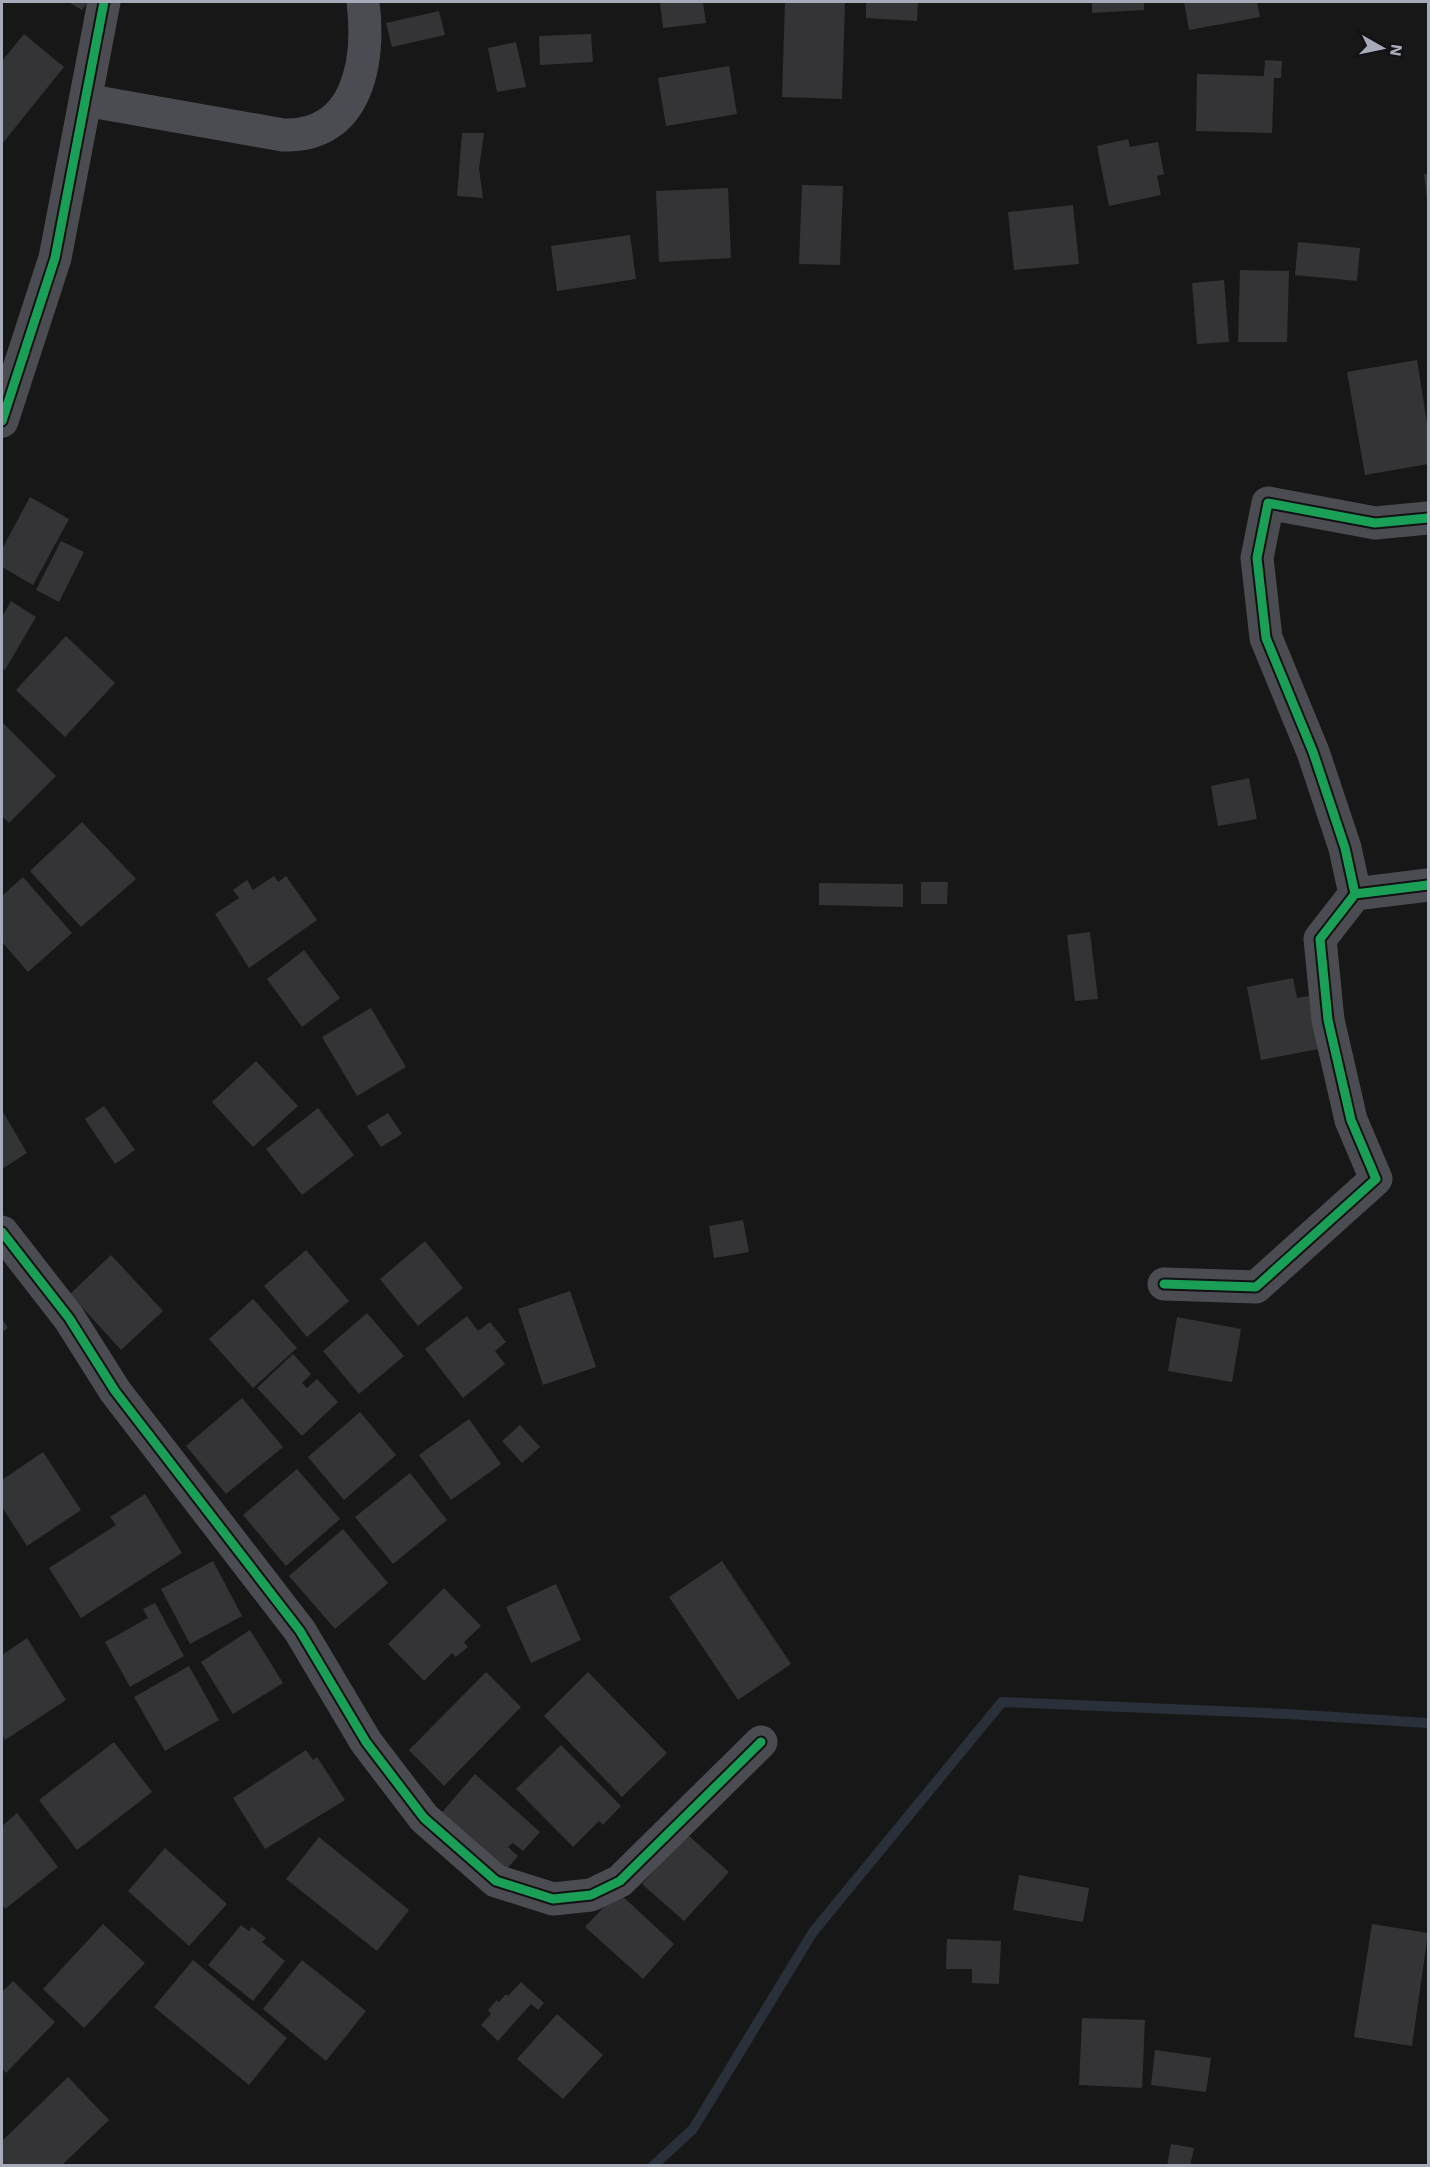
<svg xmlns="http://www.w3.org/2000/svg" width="1430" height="2167" viewBox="0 0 1430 2167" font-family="'Work Sans',sans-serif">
<rect width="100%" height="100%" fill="#171718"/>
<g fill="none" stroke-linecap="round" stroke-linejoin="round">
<path stroke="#29303a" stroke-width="10" d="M 653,2166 L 693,2129 L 813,1932 L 1002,1702 L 1288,1714 L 1428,1723"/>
</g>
<path fill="#343436" d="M 68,2 L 88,2 L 82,10 Z
M 660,2 L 703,2 L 706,23 L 663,28 Z
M 785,2 L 845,2 L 842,99 L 782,97 Z
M 866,2 L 918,2 L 917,21 L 866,18 Z
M 1092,2 L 1144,2 L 1144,10 L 1092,13 Z
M 1184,2 L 1257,2 L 1260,17 L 1189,30 Z
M 439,11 L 445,35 L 392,47 L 386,23 Z
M 24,34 L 64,67 L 2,144 L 2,61 Z
M 591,34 L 593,62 L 540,65 L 539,36 Z
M 516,42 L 526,87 L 497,92 L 488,48 Z
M 1265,60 L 1282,61 L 1281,78 L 1274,78 L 1272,133 L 1196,131 L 1197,74 L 1264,76 Z
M 729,66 L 737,114 L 666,126 L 658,78 Z
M 462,133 L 484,133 L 479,168 L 483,198 L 457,196 Z
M 1128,139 L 1130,147 L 1158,142 L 1164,174 L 1157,176 L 1161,195 L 1109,206 L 1097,146 Z
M 1424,174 L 1428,174 L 1428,200 L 1427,200 Z
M 802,185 L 843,186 L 840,265 L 799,264 Z
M 728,188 L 731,258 L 659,262 L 656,191 Z
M 1073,205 L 1079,264 L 1014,270 L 1008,212 Z
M 630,235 L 636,279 L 557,291 L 551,246 Z
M 1298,242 L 1360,248 L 1357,281 L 1295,275 Z
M 1240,270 L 1289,271 L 1287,342 L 1238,342 Z
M 1224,280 L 1229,342 L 1197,344 L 1192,283 Z
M 1417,360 L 1428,429 L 1428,464 L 1365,475 L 1347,372 Z
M 30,497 L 69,519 L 33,585 L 2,567 L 2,549 Z
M 61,541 L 84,552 L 59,602 L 36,590 Z
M 11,601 L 36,617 L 5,670 L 2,668 L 2,617 Z
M 66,636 L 115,683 L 65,737 L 16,690 Z
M 2,722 L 56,776 L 9,823 L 2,816 Z
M 1249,778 L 1257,819 L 1218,826 L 1211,786 Z
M 82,822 L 136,879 L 81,927 L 30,871 Z
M 274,876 L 278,882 L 286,876 L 317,920 L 249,968 L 215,914 L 239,898 L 233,890 L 247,880 L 253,890 Z
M 23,877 L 72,933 L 28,972 L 2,942 L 2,896 Z
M 921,882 L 948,882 L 947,904 L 921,904 Z
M 819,883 L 903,884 L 903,907 L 819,905 Z
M 1090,932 L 1098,999 L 1075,1001 L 1067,935 Z
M 304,950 L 340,998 L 302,1027 L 267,979 Z
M 1293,978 L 1297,998 L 1309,996 L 1319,1049 L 1261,1060 L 1247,987 Z
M 371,1008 L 406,1067 L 357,1096 L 322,1037 Z
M 256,1061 L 298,1106 L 253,1147 L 212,1102 Z
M 104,1106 L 135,1150 L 115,1164 L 85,1119 Z
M 318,1108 L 354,1155 L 302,1195 L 266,1149 Z
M 2,1110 L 27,1153 L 2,1169 Z
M 388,1113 L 402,1134 L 381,1147 L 367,1126 Z
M 743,1220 L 749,1252 L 714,1258 L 709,1226 Z
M 425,1241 L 463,1288 L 418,1326 L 380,1279 Z
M 306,1250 L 349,1301 L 307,1337 L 264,1286 Z
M 111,1255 L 163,1311 L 121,1350 L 70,1294 Z
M 570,1291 L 596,1367 L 543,1385 L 518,1309 Z
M 253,1299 L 297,1348 L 253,1388 L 209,1339 Z
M 367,1313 L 404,1356 L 359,1394 L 323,1351 Z
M 467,1316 L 478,1331 L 490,1322 L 506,1342 L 495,1351 L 505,1364 L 463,1398 L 425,1349 Z
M 1177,1317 L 1241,1329 L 1232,1382 L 1168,1371 Z
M 2,1319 L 8,1328 L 2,1332 Z
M 293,1354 L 311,1374 L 302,1383 L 307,1388 L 317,1379 L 338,1402 L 302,1436 L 257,1388 Z
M 242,1398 L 283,1447 L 226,1494 L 186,1446 Z
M 360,1412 L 396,1455 L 344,1500 L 308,1457 Z
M 469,1419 L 501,1464 L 451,1500 L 419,1455 Z
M 520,1425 L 540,1447 L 522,1463 L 502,1441 Z
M 43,1452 L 81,1510 L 27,1546 L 2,1507 L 2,1480 Z
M 297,1469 L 340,1519 L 286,1566 L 243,1515 Z
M 410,1473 L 447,1520 L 393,1564 L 355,1517 Z
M 145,1494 L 182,1553 L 81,1618 L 49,1568 L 116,1525 L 110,1517 Z
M 343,1529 L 388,1583 L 335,1629 L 289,1576 Z
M 213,1561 L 242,1616 L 190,1644 L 161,1589 Z
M 722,1561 L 791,1664 L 738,1700 L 669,1597 Z
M 556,1584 L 581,1640 L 531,1663 L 506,1607 Z
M 444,1588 L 481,1626 L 464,1642 L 468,1647 L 456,1657 L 452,1653 L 424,1681 L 388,1644 Z
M 155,1603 L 184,1656 L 130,1687 L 105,1642 L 148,1618 L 143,1609 Z
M 250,1630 L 283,1683 L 233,1714 L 201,1662 Z
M 27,1638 L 66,1700 L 5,1740 L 2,1734 L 2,1655 Z
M 189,1666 L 219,1720 L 165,1751 L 134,1697 Z
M 486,1672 L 521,1707 L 444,1786 L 409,1750 Z
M 588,1672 L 667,1753 L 622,1797 L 544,1716 Z
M 114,1742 L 152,1792 L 77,1850 L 39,1800 Z
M 561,1745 L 621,1806 L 603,1825 L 599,1821 L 573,1847 L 516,1789 Z
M 306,1750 L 313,1760 L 317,1757 L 345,1800 L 265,1849 L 233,1798 Z
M 475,1774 L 540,1832 L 523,1851 L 513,1843 L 508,1847 L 518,1856 L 505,1871 L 437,1818 Z
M 17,1813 L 58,1867 L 5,1909 L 2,1905 L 2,1826 Z
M 687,1834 L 729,1872 L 684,1921 L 642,1884 Z
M 319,1837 L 409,1910 L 377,1951 L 286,1879 Z
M 165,1848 L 227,1904 L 189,1946 L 128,1891 Z
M 1019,1875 L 1089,1888 L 1083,1922 L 1013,1910 Z
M 618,1892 L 674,1944 L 643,1979 L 585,1927 Z
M 103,1924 L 145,1963 L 84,2028 L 43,1989 Z
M 1372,1924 L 1428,1933 L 1412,2046 L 1354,2037 Z
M 241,1925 L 249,1931 L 252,1927 L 266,1938 L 262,1942 L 285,1961 L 253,2001 L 208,1965 Z
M 947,1939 L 1001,1941 L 999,1984 L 972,1983 L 972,1969 L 946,1969 Z
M 193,1960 L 287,2038 L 249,2085 L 154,2007 Z
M 302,1960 L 366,2011 L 326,2061 L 263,2009 Z
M 13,1981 L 55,2022 L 6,2073 L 2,2068 L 2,1992 Z
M 521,1982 L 544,2003 L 538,2010 L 531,2004 L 498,2041 L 481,2025 L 491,2014 L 488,2010 L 497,2000 L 499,2002 L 506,1994 L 508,1996 Z
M 557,2014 L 603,2055 L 563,2099 L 517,2059 Z
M 1082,2018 L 1145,2020 L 1142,2088 L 1079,2085 Z
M 1155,2050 L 1211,2058 L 1206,2092 L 1151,2085 Z
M 68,2077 L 109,2120 L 61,2166 L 2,2166 L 2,2141 Z
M 1171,2144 L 1194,2148 L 1190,2166 L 1167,2166 Z"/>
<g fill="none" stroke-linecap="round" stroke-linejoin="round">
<path stroke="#4b4c51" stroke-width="33" d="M 85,100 L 283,135 C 359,138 370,60 363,2
M 2,421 L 55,258 L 104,2
M 1428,518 L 1375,523 L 1268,503 L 1257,558 L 1266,638 L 1313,752 L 1345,848 L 1355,894 L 1428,885
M 2,1232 L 69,1318 L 115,1391 L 300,1631 L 366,1742 L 424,1818 L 496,1881 L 553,1899 L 591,1895 L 620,1881 L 761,1742
M 1164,1284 L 1256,1287 L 1376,1179 L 1351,1120 L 1328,1020 L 1320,939 L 1355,894"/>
<g stroke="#121114" stroke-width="13">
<path id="cycleway" d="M 2,421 L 55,258 L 104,2
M 1428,518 L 1375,523 L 1268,503 L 1257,558 L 1266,638 L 1313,752 L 1345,848 L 1355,894 L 1428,885
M 2,1232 L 69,1318 L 115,1391 L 300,1631 L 366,1742 L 424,1818 L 496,1881 L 553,1899 L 591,1895 L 620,1881 L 761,1742
M 1164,1284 L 1256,1287 L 1376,1179 L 1351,1120 L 1328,1020 L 1320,939 L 1355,894"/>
</g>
<use href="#cycleway" stroke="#1a9f57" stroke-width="9"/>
</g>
<rect width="1430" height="2167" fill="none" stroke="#a7aab9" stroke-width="6"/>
<g transform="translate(1382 48) rotate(99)" stroke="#121114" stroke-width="4.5" paint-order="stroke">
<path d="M0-4.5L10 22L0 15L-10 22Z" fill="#a7aab9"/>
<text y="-9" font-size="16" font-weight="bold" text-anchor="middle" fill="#a7aab9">N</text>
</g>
</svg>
